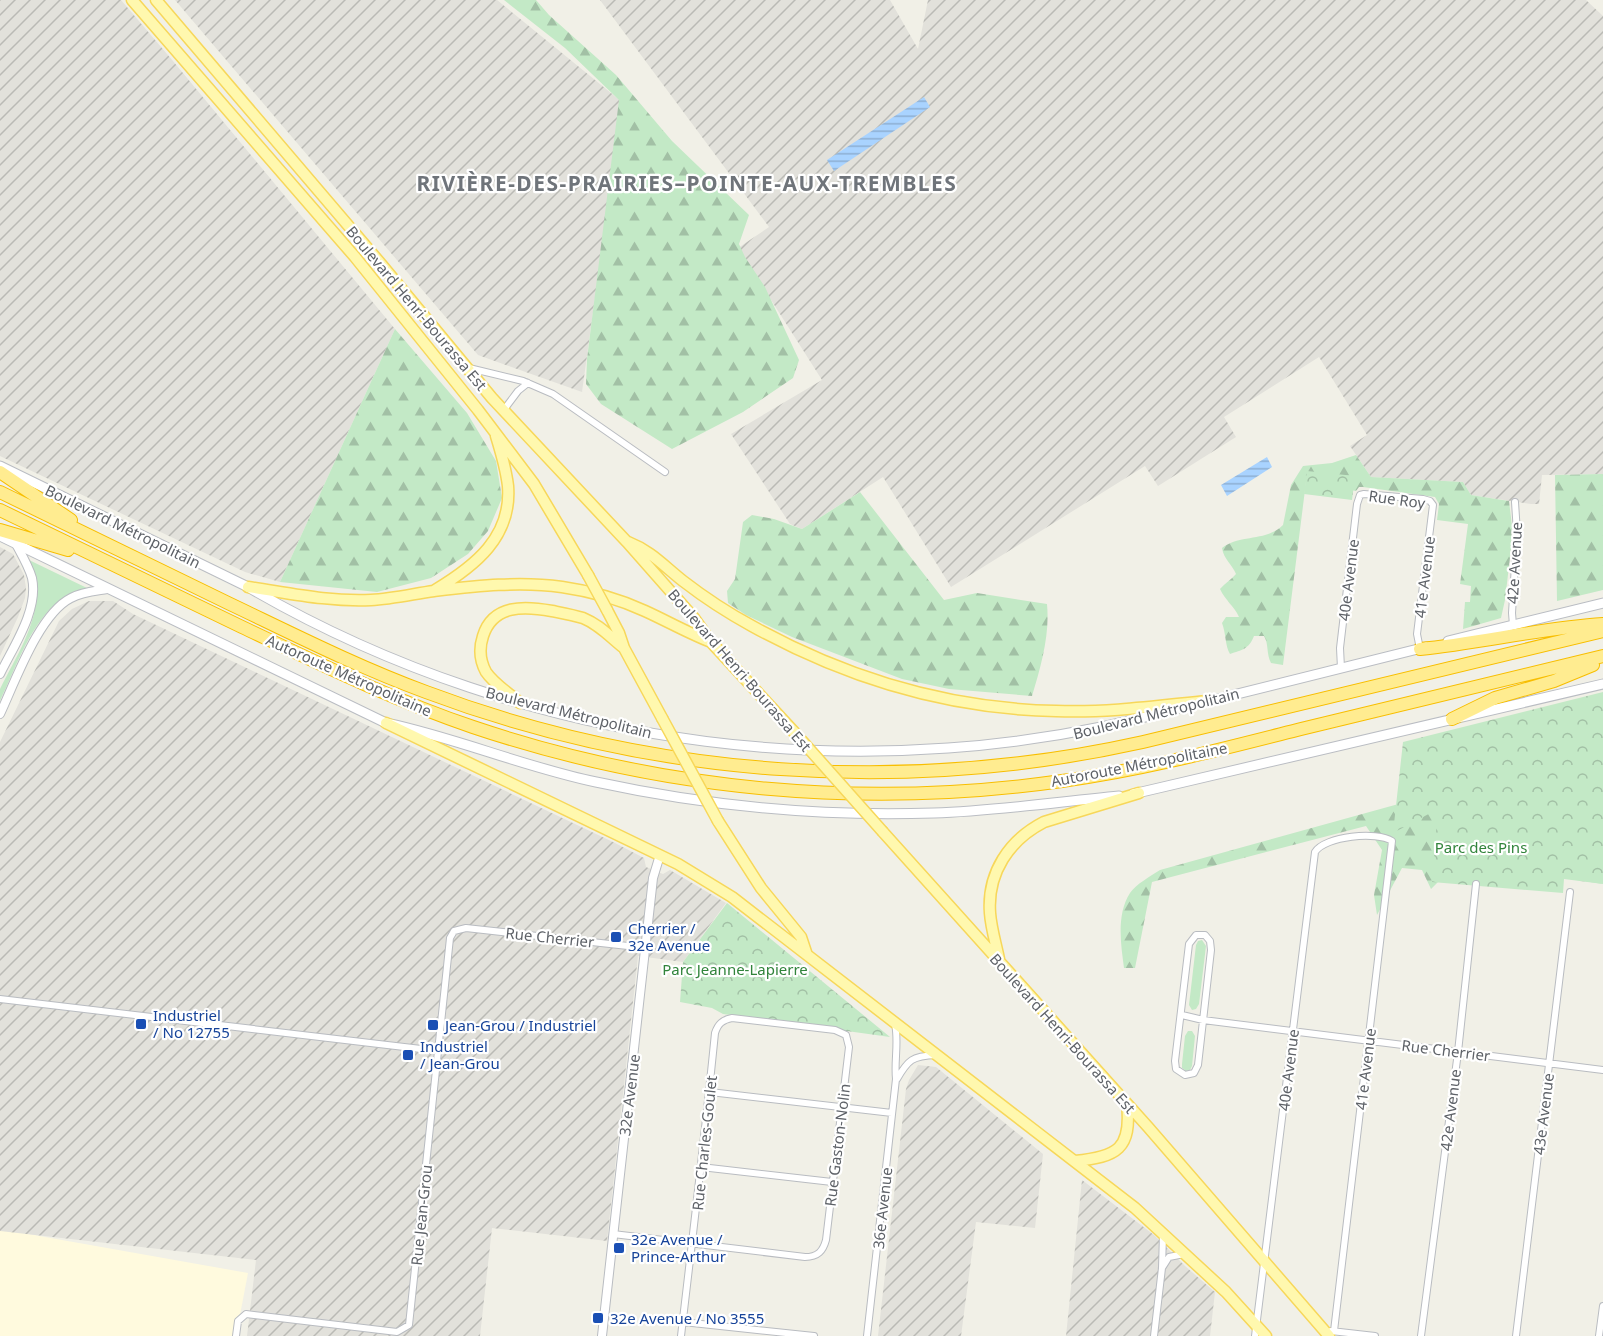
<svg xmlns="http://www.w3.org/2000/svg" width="1603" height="1336" viewBox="0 0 1603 1336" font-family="'Noto Sans',sans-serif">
<defs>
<pattern id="industrial-furrows" width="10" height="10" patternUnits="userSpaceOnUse" patternTransform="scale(1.5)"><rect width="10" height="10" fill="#e2e1db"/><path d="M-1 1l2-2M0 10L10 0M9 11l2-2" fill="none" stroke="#babab5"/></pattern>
<pattern id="forest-firs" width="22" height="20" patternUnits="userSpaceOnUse" patternTransform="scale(1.5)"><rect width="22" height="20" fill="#c3e9c6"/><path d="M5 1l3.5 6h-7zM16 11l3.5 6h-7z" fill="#a2c0a5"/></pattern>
<pattern id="park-crowns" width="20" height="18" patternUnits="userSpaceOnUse" patternTransform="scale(1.5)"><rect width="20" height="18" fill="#c3e9c6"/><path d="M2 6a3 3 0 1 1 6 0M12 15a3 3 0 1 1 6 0" fill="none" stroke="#a2c0a5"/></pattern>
<pattern id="water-rules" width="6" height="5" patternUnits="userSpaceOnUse" patternTransform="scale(1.5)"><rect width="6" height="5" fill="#a9d3ff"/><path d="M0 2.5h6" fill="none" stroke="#8dafd2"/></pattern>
</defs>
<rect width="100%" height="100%" fill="#f1f0e7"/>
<path fill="#fffade" d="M 0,1229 L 248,1273 L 236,1336 L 0,1336 Z"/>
<path fill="url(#industrial-furrows)" d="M 0,0 L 121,0 L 173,61 L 395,329 L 280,582 L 245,572 L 0,456 Z
M 175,0 L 497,0 L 622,102 L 582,392 L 478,355 Z
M 600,0 L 890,0 L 918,49 L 928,0 L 1586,0 L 1603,16 L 1603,474 L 1542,475 L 1539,504 L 1531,504 L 1471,495 L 1463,482 L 1371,477 L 1350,446 L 1367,435 L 1319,357 L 1224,417 L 1236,437 L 1158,486 L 1145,466 L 951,587 L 883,477 L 802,529 L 790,524 L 731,434 L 822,380 L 738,248 L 769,227 Z
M 0,547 L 13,554 L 24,575 L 26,588 L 25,598 L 18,617 L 0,656 Z
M 89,601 L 113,601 L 133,614 L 613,842 L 644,858 L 646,867 L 663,874 L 670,870 L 726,903 L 683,962 L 638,956 L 607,1241 L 492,1228 L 480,1336 L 247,1336 L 256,1260 L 0,1231 L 0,742 L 59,621 L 72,609 Z
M 918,1065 L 936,1067 L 1043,1154 L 1035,1228 L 976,1222 L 961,1336 L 878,1336 L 906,1089 L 909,1080 Z
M 1082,1180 L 1154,1235 L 1185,1266 L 1215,1292 L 1210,1336 L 1066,1336 Z"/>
<path fill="#c3e9c6" d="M 29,560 L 87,588 C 37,599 20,660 0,701 L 0,689 C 20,649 51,605 29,560 Z
M 1202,940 L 1206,946 L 1199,1004 L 1196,1009 L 1192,1010 L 1189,1005 L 1196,945 L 1198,941 Z
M 1188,1031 L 1192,1031 L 1195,1036 L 1192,1066 L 1190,1070 L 1186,1071 L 1182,1068 L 1182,1064 L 1185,1036 Z"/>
<path fill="url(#forest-firs)" d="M 504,0 L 536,0 L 549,15 L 616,75 L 672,141 L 749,215 L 739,244 L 745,257 L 765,287 L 799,360 L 793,378 L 743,412 L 672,449 L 601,404 L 586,384 L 587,359 L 619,100 L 565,48 Z
M 395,329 L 467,413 L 496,461 L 502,498 L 488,531 L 468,554 L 431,578 L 377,592 L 280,582 Z
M 1356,455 L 1371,477 L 1463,482 L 1471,495 L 1509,501 L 1512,526 L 1511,549 L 1505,600 L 1501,618 L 1463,629 L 1465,602 L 1470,602 L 1471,586 L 1460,584 L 1468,524 L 1437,520 L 1439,504 L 1435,497 L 1363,487 L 1359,487 L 1356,491 L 1306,482 L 1283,665 L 1271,663 C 1266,654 1269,644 1264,636 L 1254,636 C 1249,649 1242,650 1230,654 C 1225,646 1226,633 1222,623 L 1226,617 L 1239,617 C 1234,606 1225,600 1220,589 C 1225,583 1231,580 1236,574 C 1232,564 1224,560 1222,548 C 1240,534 1266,542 1283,525 L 1291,485 L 1303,466 L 1332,463 Z
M 1603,474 L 1603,590 L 1557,601 L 1555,475 Z
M 860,492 L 944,600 L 977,593 L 1047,604 C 1050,635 1041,666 1032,696 L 949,689 L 902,679 L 792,637 L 746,615 L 728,603 L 727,591 L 735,579 L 743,522 L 752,515 L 774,519 L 802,529 Z
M 1431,795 L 1603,884 L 1564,878 L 1441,879 L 1431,889 L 1422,870 L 1402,868 L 1377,915 L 1374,895 L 1382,850 L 1366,826 L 1152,882 L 1135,968 L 1124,968 C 1121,945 1116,915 1130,893 C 1136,884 1151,876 1160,870 Z"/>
<path fill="url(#park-crowns)" d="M 1307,471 L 1355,476 L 1352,500 L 1304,494 Z
M 1603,692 L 1603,884 L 1564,879 L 1563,893 L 1432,882 L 1438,809 L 1393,833 L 1403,742 Z
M 727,903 L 890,1037 L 723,1014 L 712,1008 L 680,1002 L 683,962 Z"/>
<path fill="url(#water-rules)" d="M 924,97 L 930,107 L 834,171 L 827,160 Z
M 1267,457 L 1272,467 L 1227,496 L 1221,485 Z"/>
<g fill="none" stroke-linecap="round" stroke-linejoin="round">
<g stroke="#b9bcc1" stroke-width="8">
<path id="minor" d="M 469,368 L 523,381 L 553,394 L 665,472
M 503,411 L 518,391 L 528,383
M 1513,625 L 1512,613 L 1517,533 L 1515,502
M 1341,668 L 1340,648 L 1357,504 L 1360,495 L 1364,494 L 1423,499 L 1430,501 L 1433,505 L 1417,634 L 1420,649
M 1196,935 L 1205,935 L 1210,941 L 1211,950 L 1198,1065 L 1194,1073 L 1185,1075 L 1176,1069 L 1175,1061 L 1189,944 Z
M 0,999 L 438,1051
M 1182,1015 L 1203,1020 L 1603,1070
M 897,1079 C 908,1060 912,1056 936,1055
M 710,1092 L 892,1113
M 701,1167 L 832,1182
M 613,1234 L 805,1257 C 818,1257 823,1251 826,1240 L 849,1047 L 846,1035 L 835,1030 L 732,1018 C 722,1020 718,1024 715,1033 C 705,1134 693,1235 681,1336
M 1162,1268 L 1169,1257 L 1184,1254
M 683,1322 L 814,1336
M 1331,1331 L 1375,1336
M 236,1336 L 238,1321 L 246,1314 L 397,1332 L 409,1325 L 450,938 L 454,931 L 466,928 L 646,948
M 867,1336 L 896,1079 C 894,1061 899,1042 895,1024
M 1154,1336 L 1162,1268 L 1163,1234
M 1255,1336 L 1315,852 C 1325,836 1377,831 1392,841 L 1334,1331
M 1421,1336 L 1458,1052 L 1476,884
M 1516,1336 L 1570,892
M 1599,1336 L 1603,1306"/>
</g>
<g stroke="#b9bcc1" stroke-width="10">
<path id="tertiary" d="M 0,674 C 13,647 39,610 32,578 C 29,567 22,555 16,544
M 0,714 C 15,682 39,614 71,598 C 82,592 95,591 107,589
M 602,1336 L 653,878 L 660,855"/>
</g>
<g stroke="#babdc3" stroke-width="11">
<path id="secondary" d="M 0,466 L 248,587 C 529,751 875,795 1187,706
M 0,536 L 386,723 C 457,738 524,767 596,782 C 707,806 820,817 934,813 C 996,811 1057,802 1119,796
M 1448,641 L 1603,603
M 1201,703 L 1426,647
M 1133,794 L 1603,684"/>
</g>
<g stroke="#f7d75a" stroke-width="13">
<path id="primary" d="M 132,0 L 355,257 L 478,410 L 534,484 L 588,575
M 156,0 L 381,264 L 492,398 L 627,542 L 694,618 L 711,642 L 795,733
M 628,542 C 651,551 664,566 683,581 C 705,598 728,613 752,626 C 846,678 949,709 1056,711 C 1107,713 1157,706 1207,701
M 248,587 C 289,593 329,602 371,600 C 392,599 413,594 434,591 C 477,586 519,581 562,587 C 590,591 619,599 645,611 C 667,621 688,633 711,642
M 435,590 C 475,566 512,537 508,486 C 506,469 501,452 496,436
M 607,610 L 619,633 L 624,648 L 662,718
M 520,703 C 509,693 494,684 486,672 C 480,661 479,648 483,636 C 493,604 525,606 552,611 C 562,613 573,615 583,618 C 600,625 610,637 624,648
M 386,723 L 678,864 L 732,897 L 1135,1208 L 1226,1292 L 1266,1336
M 718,821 L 761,888 L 801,937 L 807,955
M 883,832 L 1148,1127 L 1329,1336
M 999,959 C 996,944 991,928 990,913 C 987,873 1009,840 1044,822 L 1139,793
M 1075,1161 C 1117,1157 1132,1149 1127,1104"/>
</g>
<g stroke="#f8be00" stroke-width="14">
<path id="motorway" d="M 0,472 L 71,520
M 0,492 C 76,529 152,566 228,603 C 293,634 358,667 426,692 C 654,778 905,795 1143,742 L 1603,631
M 0,510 C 81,549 162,588 242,627 C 318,663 393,700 473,727 C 663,791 865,809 1062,781 C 1143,770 1222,749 1301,729 C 1401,705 1502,681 1603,656
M 0,530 L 68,550
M 1420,649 C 1481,643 1541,628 1603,624
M 1452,719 L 1495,698 L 1554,681 L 1593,665"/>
</g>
<use href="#minor" stroke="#fff" stroke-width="6"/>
<use href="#tertiary" stroke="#fff" stroke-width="8"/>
<use href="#secondary" stroke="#fff" stroke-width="9"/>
<use href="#primary" stroke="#fff8ae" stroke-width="10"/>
<use href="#motorway" stroke="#ffec90" stroke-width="12"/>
<g stroke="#f7d75a" stroke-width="13" stroke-linecap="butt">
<path id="primary-bridge" d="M 588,575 L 607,610
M 662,718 L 718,821
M 795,733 L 883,832"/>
</g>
<use href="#primary-bridge" stroke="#fff8ae" stroke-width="10"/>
</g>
<g fill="#1a4fb4" stroke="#fff" stroke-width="2">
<rect x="610" y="931" width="12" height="12" rx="3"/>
<rect x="135" y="1018" width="12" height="12" rx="3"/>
<rect x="427" y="1019" width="12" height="12" rx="3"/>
<rect x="402" y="1049" width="12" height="12" rx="3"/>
<rect x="613" y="1242" width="12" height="12" rx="3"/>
<rect x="592" y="1312" width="12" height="12" rx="3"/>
</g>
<g text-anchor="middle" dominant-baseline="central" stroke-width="4.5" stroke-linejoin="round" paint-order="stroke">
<g font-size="15" fill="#5e6268" stroke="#fff">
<text transform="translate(417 308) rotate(50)">Boulevard Henri-Bourassa Est</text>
<text transform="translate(1397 499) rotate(8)">Rue Roy</text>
<text transform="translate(123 526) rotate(26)">Boulevard Métropolitain</text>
<text transform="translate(1514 563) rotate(-87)">42e Avenue</text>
<text transform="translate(1424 577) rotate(-83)">41e Avenue</text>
<text transform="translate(1348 580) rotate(-83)">40e Avenue</text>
<text transform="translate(740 670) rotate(49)">Boulevard Henri-Bourassa Est</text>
<text transform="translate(349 675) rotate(24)">Autoroute Métropolitaine</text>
<text transform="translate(569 712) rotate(14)">Boulevard Métropolitain</text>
<text transform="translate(1156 713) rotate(-14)">Boulevard Métropolitain</text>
<text transform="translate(1139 764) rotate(-11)">Autoroute Métropolitaine</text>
<text transform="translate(550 937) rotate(6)">Rue Cherrier</text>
<text transform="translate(1063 1033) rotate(48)">Boulevard Henri-Bourassa Est</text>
<text transform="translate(1446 1050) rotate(7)">Rue Cherrier</text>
<text transform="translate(1365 1069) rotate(-83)">41e Avenue</text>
<text transform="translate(1288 1070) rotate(-83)">40e Avenue</text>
<text transform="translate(629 1095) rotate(-83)">32e Avenue</text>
<text transform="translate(1450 1110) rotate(-83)">42e Avenue</text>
<text transform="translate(1543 1114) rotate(-83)">43e Avenue</text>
<text transform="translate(704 1143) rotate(-84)">Rue Charles-Goulet</text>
<text transform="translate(837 1145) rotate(-83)">Rue Gaston-Nolin</text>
<text transform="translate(882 1208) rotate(-84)">36e Avenue</text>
<text transform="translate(421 1215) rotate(-84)">Rue Jean-Grou</text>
</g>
<g font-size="15" fill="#31843b" stroke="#fff">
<text x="1481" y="847">Parc des Pins</text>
<text x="735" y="969">Parc Jeanne-Lapierre</text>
</g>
<g font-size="15" fill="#164399" stroke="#fff" text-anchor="start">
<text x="628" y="928">Cherrier /<tspan x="628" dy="17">32e Avenue</tspan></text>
<text x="153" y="1015">Industriel<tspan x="153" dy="17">/ No 12755</tspan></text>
<text x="445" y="1025">Jean-Grou / Industriel</text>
<text x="420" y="1046">Industriel<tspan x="420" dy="17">/ Jean-Grou</tspan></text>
<text x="631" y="1239">32e Avenue /<tspan x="631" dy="17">Prince-Arthur</tspan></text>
<text x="610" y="1318">32e Avenue / No 3555</text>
</g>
<g font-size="21" font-weight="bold" letter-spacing="1.5" fill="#6f747a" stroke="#fff">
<text x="687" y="183">RIVIÈRE-DES-PRAIRIES–POINTE-AUX-TREMBLES</text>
</g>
</g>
</svg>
